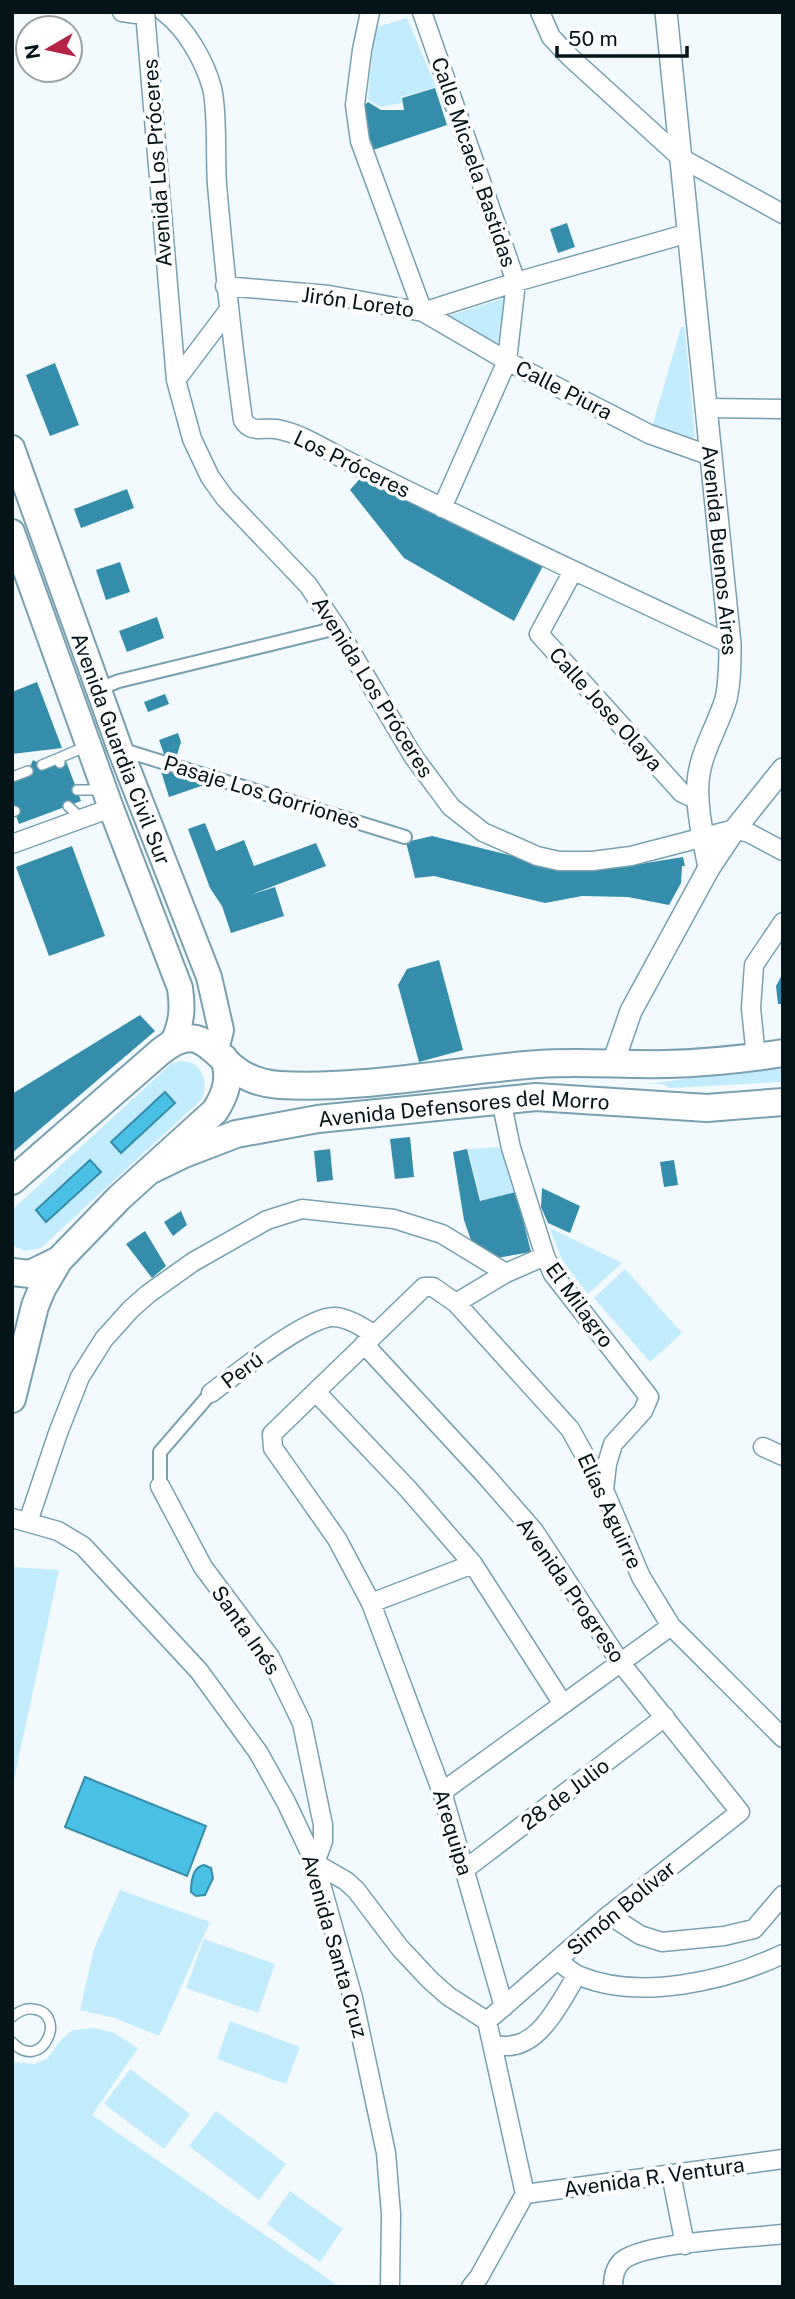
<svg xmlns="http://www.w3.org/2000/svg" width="795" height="2299" viewBox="0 0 795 2299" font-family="'Public Sans',sans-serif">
<rect width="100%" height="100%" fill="#f2fafd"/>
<path fill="#c3edfe" d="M 407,18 L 436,87 L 401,97 L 402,103 L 381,107 L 368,100 L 374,28 Z
M 505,298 L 499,344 L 445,317 Z
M 681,327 L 684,327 L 685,331 L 695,437 L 686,442 L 652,427 Z
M 179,1061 C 202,1060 209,1081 202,1099 L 41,1248 L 25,1251 L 12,1245 L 12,1210 L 171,1064 Z
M 783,1066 L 783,1082 L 670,1088 L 662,1084 L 647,1084 Z
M 497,1147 L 503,1150 L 516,1192 L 481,1201 L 468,1149 Z
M 550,1228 L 622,1263 L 588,1294 L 562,1260 Z
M 625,1269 L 682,1333 L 650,1362 L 594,1298 Z
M 12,1567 L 59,1570 L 12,1789 Z
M 120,1890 L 210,1922 L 159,2036 L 115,2018 L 80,2010 L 94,1949 Z
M 204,1939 L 275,1964 L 258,2013 L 186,1988 Z
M 230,2021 L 300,2047 L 286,2084 L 217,2059 Z
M 94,2028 L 114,2033 L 138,2048 L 92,2115 L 340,2287 L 12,2287 L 12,2062 L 35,2064 L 48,2058 L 61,2040 L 73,2030 Z
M 130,2069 L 190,2114 L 164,2149 L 104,2104 Z
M 216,2111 L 286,2164 L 259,2200 L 189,2146 Z
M 290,2191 L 343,2229 L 320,2262 L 267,2224 Z"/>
<path fill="#4ac0e7" stroke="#358ca9" stroke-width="2" d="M 165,1092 L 175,1103 L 121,1153 L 111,1142 Z
M 90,1160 L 101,1172 L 46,1222 L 36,1210 Z
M 85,1777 L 206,1826 L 187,1876 L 65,1827 Z
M 204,1865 L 211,1868 L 213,1878 L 205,1895 L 196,1896 L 191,1892 C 191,1882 192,1867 204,1865 Z"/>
<path fill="#348daa" d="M 435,88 L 447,125 L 373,150 L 360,109 L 368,102 L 381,110 L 404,110 L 402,98 Z
M 567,223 L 575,247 L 558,253 L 550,229 Z
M 55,363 L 79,425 L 50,436 L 26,375 Z
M 364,474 L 544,564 L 514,621 L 404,558 L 350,490 Z
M 127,489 L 134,508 L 81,528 L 74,509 Z
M 120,562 L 130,592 L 106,600 L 96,570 Z
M 157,617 L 164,638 L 127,652 L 119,631 Z
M 37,682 L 62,748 L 12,754 L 12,692 Z
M 165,694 L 169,704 L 148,712 L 144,702 Z
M 178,733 L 181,742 L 176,758 L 164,754 L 159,740 Z
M 33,760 L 48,768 L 66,761 L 81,801 L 19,824 L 12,805 L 12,781 L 26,776 Z
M 166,767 L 205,780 L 207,784 L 169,797 L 161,771 Z
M 205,823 L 216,851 L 244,840 L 254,866 L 316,843 L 326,866 L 250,895 L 275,887 L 284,916 L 231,933 L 222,906 L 210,888 L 188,829 Z
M 432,836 L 566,869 L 622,867 L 683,857 L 685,866 L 682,866 L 681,883 L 669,905 L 628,897 L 582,896 L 545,903 L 434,876 L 415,878 L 406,842 Z
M 72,846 L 105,936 L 49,956 L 16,867 Z
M 439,960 L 463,1050 L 419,1062 L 398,985 L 407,969 Z
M 783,973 L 783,1004 L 778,1004 L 776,986 Z
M 140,1015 L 155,1031 L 12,1153 L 12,1094 Z
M 410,1137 L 414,1177 L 395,1179 L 390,1139 Z
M 330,1149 L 333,1180 L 317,1182 L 314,1151 Z
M 467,1149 L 480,1201 L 516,1192 L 531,1252 L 491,1259 L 474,1249 L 464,1220 L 453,1152 Z
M 674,1160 L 678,1185 L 664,1187 L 660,1162 Z
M 542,1188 L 580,1206 L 570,1233 L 548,1223 L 541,1207 Z
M 181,1211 L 187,1225 L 173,1236 L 164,1222 Z
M 145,1231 L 166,1266 L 152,1278 L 126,1244 Z"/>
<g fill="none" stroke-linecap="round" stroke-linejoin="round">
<g stroke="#78a0af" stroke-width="12">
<path id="service" d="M 60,763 L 59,758 L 87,746
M 42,765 L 59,758
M 12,777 L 28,771
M 77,790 L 103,790
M 68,806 L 82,819
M 12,812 L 15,811
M 12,2017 C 18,2012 24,2008 32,2009 C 70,2012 42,2075 12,2042"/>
</g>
<g stroke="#78a0af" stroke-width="16">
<path id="pedestrian" d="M 98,689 L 119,681 L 337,628
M 120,749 L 405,837
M 160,1486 L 160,1452 L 211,1393"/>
</g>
<g stroke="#78a0af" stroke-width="21">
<path id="minor" d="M 122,12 L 136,14 L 143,12
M 145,12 L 176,380 L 192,439 L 210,477 L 225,498 L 308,585 L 337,628 L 413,756 L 451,807 L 483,832 L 537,856 L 559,861 L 592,861 L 631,856 L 735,829 L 749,833 L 783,851
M 164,12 C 186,28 205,62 212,88 C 218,113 215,157 217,185 C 224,264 232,341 243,420 C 251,434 263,427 276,429 C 300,433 323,448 344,459 C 472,523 601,584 730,644
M 370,12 L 362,50 L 355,105 L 360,141 L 423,312 L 507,361 L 649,434 L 711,456
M 422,12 L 516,282 L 507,361 L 442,508
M 540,12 L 551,37 L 571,58 L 681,158 L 783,214
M 225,286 L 329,295 L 423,312 L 516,282 L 689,233
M 176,380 L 228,311
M 706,408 L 783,409
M 573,571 L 539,634 L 682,793 L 698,800
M 12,844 L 111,808
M 756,1057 L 751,1008 L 754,965 L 783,922
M 501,1100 L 511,1148 L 545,1256 L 553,1274 L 649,1397 L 643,1411 L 613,1444 L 607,1464 L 604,1490
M 456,1303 L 506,1273 L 545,1256
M 316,1392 L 408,1489 L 473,1564 L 563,1704
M 211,1393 C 235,1375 308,1315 335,1317 C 349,1318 363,1327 374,1335
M 763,1447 L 783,1456
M 160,1486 L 203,1567 L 270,1657 L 302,1723 L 323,1825 L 323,1841 L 315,1863 L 346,1881 L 356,1890 L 400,1948 L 430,1980 L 448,1996 L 487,2021 L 609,1915 L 740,1812 L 620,1662 L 534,1531 L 486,1476 L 364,1344
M 12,1518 L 58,1531 L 83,1546 L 199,1671 L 258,1752 L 286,1802 L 315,1863 L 353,1998 L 386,2153 L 391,2214 L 390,2287
M 28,1522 L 58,1433 L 80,1377 L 104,1339 L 131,1309 L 148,1294 L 193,1262 L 267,1220 L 302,1209 L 394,1219 L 442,1234 L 506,1273
M 371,1603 L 473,1564
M 442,1792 L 671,1626
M 464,1870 L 665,1717
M 609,1915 L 640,1935 L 662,1942 L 724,1936 L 754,1929 L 783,1895
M 558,1961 C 565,1966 572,1973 580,1976 C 640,2001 726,1981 783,1954
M 504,2007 L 442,1792 L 371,1603 L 337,1539 L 273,1448 L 272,1434 L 424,1287 L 433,1287 L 456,1303 L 570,1429 L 604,1490 L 641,1577 L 671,1626 L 783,1738
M 493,2044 C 536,2057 558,2005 577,1975
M 671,2174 L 685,2245
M 525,2194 L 783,2159
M 471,2287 L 479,2277 L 525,2194 L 487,2021
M 613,2287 C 613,2278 614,2269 621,2262 C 640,2242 752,2238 783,2234"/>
</g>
<g stroke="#78a0af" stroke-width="24">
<g id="tertiary">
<path id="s1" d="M 666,12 L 730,644 C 730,663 730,681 726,699 C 718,726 700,753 698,782 C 696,810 704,840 709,868"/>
<path d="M 613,1063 L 631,1011 L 709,868 L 735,829 L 783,769"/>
</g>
</g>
<g stroke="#78a0af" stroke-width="28">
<g id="secondary">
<path id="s2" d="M 12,448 L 120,749 L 209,977 L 221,1030 L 216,1050"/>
<path d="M 12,532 L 111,808 L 180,988 C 183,1009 182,1022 173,1042"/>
</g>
</g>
<g stroke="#78a0af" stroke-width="30">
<g id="primary">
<path id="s3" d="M 153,1169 L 184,1154 L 236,1134 L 318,1119 L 536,1097 L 707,1108 L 783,1102"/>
<path d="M 12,1181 L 160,1052 C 200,1020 209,1051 239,1072 C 251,1080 265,1084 279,1085 C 362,1090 455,1070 539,1064 C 581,1061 624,1065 666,1064 C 705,1063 744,1059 783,1053"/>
<path d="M 12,1272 L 30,1274 L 59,1260"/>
<path d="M 12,1399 L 35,1306 L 42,1289 L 59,1260 L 119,1198 L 215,1111 C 226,1094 231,1078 224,1058"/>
</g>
</g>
<use href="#service" stroke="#fff" stroke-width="9"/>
<use href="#pedestrian" stroke="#fff" stroke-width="12"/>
<use href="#minor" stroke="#fff" stroke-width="18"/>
<use href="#tertiary" stroke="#fff" stroke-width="21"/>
<use href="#secondary" stroke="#fff" stroke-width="24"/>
<use href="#primary" stroke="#fff" stroke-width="26"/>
</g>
<g text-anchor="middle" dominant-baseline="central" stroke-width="7" stroke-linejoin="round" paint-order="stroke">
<g font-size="21" fill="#051419" stroke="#fff">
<text transform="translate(474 162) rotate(71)">Calle Micaela Bastidas</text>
<text transform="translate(157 163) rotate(-94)">Avenida Los Próceres</text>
<text transform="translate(358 302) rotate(8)">Jirón Loreto</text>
<text transform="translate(564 390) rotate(27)">Calle Piura</text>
<text transform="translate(352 464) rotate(26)">Los Próceres</text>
<text stroke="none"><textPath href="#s1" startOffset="541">Avenida Buenos Aires</textPath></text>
<text transform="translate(373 687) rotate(58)">Avenida Los Próceres</text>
<text transform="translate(606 709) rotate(48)">Calle Jose Olaya</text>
<text stroke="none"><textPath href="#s2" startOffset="320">Avenida Guardia Civil Sur</textPath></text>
<text transform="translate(262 792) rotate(17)">Pasaje Los Gorriones</text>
<text stroke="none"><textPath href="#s3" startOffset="320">Avenida Defensores del Morro</textPath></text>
<text transform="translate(580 1305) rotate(54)">El Milagro</text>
<text transform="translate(242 1370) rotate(-37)">Perú</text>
<text transform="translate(610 1511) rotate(65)">Elías Aguirre</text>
<text transform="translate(571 1590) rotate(55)">Avenida Progreso</text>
<text transform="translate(246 1630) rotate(55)">Santa Inés</text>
<text transform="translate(565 1794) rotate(-37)">28 de Julio</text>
<text transform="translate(453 1832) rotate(73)">Arequipa</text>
<text transform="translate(621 1908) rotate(-40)">Simón Bolívar</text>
<text transform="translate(335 1946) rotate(74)">Avenida Santa Cruz</text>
<text transform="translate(654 2177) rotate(-8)">Avenida R. Ventura</text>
</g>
</g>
<rect width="795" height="2299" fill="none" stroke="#051419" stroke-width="28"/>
<g transform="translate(49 49) rotate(261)"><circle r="33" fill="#ffffff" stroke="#9ba1a3" stroke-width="2"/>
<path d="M0-5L12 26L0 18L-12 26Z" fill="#b52346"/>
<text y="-10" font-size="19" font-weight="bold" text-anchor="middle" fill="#051419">N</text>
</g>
<path d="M557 46v10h130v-10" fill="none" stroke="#051419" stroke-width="3.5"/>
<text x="568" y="46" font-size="21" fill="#051419" stroke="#ffffff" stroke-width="5" paint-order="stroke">50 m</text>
</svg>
